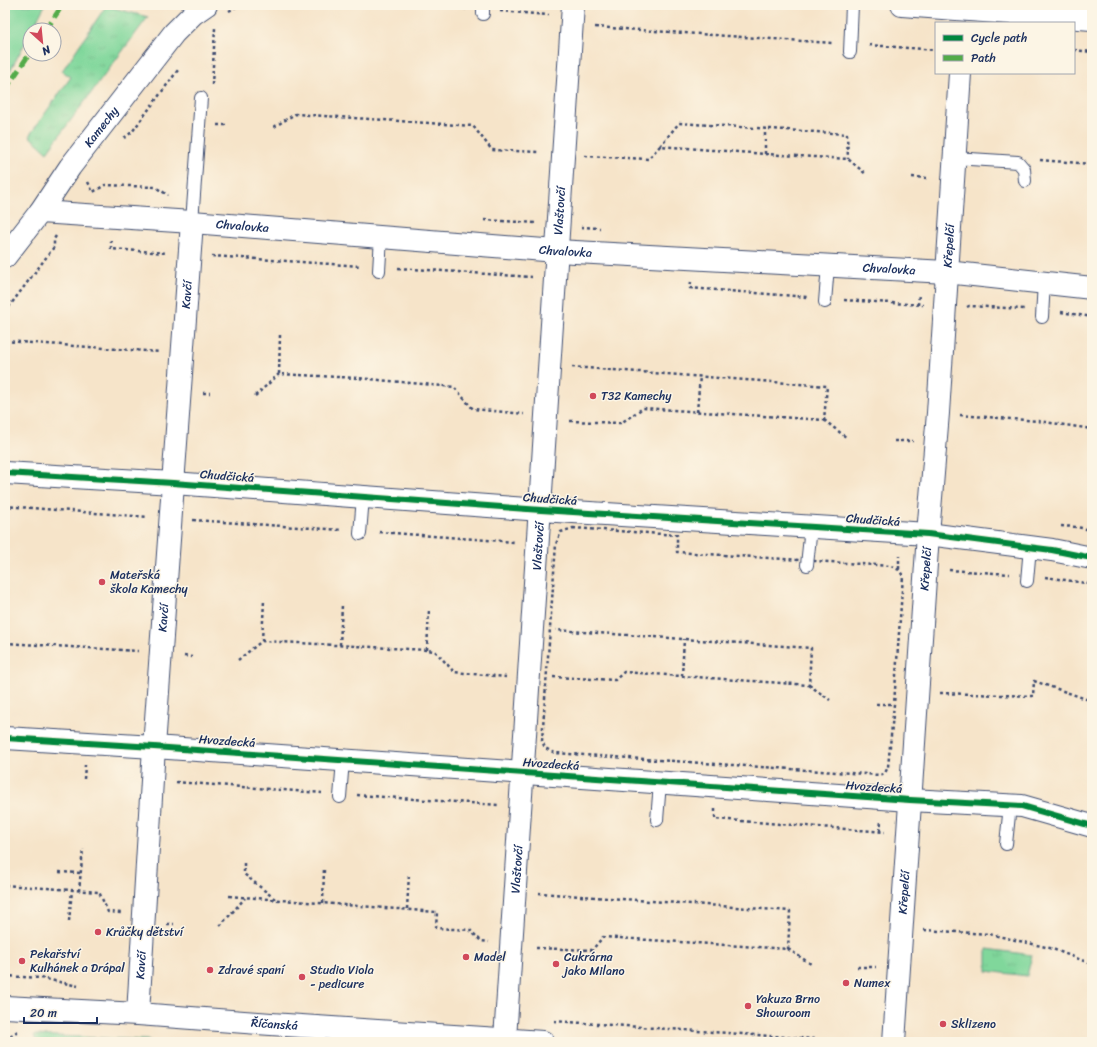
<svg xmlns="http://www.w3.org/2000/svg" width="1097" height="1047" viewBox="0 0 1097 1047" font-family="Sriracha,sans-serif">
<defs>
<pattern id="park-tufts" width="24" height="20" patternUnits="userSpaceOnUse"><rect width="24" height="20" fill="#80d79b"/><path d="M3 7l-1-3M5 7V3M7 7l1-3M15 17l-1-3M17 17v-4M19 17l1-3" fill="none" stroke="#6eb988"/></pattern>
</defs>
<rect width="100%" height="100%" fill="#fcf5e5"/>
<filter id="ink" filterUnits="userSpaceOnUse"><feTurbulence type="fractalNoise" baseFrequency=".025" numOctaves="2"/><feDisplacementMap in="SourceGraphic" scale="8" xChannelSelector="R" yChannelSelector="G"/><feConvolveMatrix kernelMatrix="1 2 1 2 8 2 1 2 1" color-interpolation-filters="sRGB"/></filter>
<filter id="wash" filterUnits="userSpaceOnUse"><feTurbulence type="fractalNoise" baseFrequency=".012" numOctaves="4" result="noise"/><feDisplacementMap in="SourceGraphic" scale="16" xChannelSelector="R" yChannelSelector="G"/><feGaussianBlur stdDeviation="0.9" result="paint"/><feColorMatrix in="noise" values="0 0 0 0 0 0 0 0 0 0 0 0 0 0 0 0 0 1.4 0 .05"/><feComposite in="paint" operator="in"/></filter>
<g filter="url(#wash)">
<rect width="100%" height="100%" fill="#f6e4c9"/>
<path fill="#80d79b" stroke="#4e837c" d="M 5,5 L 45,5 L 32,30 L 30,30 L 30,34 L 5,80 Z"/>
<path fill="url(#park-tufts)" stroke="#4e837c" d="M 106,6 L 148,17 L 47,152 L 29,136 L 71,77 L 62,71 Z
M 987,949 L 1032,955 L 1027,976 L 987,971 Z
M 34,1035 L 147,1040 L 152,1042 L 36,1042 Z"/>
</g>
<g filter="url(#ink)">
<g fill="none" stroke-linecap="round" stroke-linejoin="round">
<g stroke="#3c4a6e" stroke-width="14">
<path id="service" d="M 483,14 L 483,5
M 850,52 L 852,5
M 954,158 L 1018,162 L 1024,169 L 1025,181
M 192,222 L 201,98
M 379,271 L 381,237
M 825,302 L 828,266
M 1042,317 L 1044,282
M 360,534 L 363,497
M 807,565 L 811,527
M 1027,581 L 1030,547
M 340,797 L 343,760
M 657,820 L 660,783
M 1006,844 L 1010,805"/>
</g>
<g stroke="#3c4a6e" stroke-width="24">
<g id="minor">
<path d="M 902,5 L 1092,19"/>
<path id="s1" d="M 40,212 L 192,222 L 557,251 L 946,272 L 1092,288"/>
<path id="s2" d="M 5,257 L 40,212 L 70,167 L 174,33 L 193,14 L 206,5"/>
<path d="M 5,473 L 173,483 L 541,510 L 928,534 L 1052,550 L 1092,558"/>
<path d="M 5,738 L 154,747 L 910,800 L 1022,806 L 1092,826"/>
<path id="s3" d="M 5,1007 L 138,1014 L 271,1024 L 543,1042"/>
<path id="s4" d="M 138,1014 L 154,747 L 192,222"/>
<path id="s5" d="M 505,1039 C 530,695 550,350 573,5"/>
<path id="s6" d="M 894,1042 L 928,534 L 938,413 L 960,73"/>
</g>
</g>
<path stroke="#3c4a6e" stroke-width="2.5" stroke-dasharray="3 3" stroke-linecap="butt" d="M 411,5 L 466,9
M 229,11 L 239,5
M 500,11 L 549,15
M 595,27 L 832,43
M 869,45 L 936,50
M 1074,50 L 1092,52
M 212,85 L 215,28
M 217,125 L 229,125
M 274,127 L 295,114 L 473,126 L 492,150 L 540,152
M 124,138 L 132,132 L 178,70
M 660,146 L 679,123 L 847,134 L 848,159
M 765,154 L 765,129
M 585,156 L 648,159 L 660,146 L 765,154 L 848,159 L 866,174
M 1040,160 L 1092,164
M 912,177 L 929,178
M 88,182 L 93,192 L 105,185 L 155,187 L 168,195
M 484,220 L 537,223
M 581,227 L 600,228
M 111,240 L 111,249 L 167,253
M 212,256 L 361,266
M 398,268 L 532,277
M 691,282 L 690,288 L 807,297
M 844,300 L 923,305
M 918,305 L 919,294
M 967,307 L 969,306 L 1024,309
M 5,312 L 54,247 L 54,239 L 56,236
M 1061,312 L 1092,317
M 280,335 L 279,374 L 358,378 L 454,387 L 473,409 L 524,414
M 5,341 L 160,352
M 203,393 L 210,393
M 255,396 L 279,374
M 697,412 L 700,376
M 960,415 L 1038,421 L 1092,429
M 824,420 L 847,438
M 570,421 L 621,423 L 643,408 L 824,420 L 827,386 L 572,367
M 894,441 L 913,441
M 5,506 L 148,517
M 193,520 L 342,530
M 1061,526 L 1076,527 L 1092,530
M 573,528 L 677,535 L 677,552 L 891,566 L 899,570 L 903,576 L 894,704 L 888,767 L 885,773 L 880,775 L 555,753 L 545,748 L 542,741 L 556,544 L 561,532 Z
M 379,532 L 515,542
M 899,569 L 899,556
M 949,570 L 1010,574
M 1045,577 L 1092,584
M 262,641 L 264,600
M 5,643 L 138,651
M 340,645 L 342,605
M 427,650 L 429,610
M 184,656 L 192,657
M 238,660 L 262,641 L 427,650 L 435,651 L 454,672 L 506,677
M 682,676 L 684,639
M 553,677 L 615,680 L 624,672 L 809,685 L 811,648 L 556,630
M 809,685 L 830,700
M 940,693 L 1033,696 L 1034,681 L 1092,701
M 876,704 L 893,704
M 84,779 L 85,765
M 176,782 L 322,793
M 357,795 L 498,805
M 715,809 L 715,819 L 885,832
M 880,831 L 881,821
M 244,863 L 244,874 L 275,899
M 59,872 L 80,873
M 5,885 L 99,892 L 108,912 L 122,913
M 79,891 L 83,849
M 229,896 L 437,912 L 436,928 L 470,930 L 481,941 L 489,942
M 5,903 L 6,885
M 323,903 L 324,868
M 407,909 L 409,874
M 69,921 L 72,890
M 167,924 L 174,924
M 220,926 L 245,898
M 924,930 L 989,934 L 1050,948 L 1092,964
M 536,948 L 592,950 L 603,937 L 788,949 L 790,911 L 539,893
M 788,949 L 811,964
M 857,967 L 876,967
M 5,976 L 41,978 L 78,986
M 554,1021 L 857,1042
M 5,1039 L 18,1031"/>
<use href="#service" stroke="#fff" stroke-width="12"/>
<use href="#minor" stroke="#fff" stroke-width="22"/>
<path stroke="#52ab49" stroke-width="5" stroke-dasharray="10 5" stroke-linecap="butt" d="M 46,30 L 61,7 L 65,5
M 5,90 L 30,53"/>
<g stroke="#fcf5e5" stroke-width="8">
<path id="cycleway" d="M 5,473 L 173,483 L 541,510 L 928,534 L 1052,550 L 1092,558
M 5,738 L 154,747 L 910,800 L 1022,806 L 1092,826"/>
</g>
<use href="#cycleway" stroke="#00873e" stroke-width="6"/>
</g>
</g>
<g fill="#d1495b" stroke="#fcf5e5" stroke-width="1.5">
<circle cx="593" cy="396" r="4"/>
<circle cx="102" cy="582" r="4"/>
<circle cx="98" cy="932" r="4"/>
<circle cx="466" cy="957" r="4"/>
<circle cx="22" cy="961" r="4"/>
<circle cx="556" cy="964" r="4"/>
<circle cx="210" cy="970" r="4"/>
<circle cx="302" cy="977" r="4"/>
<circle cx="846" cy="983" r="4"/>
<circle cx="748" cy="1006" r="4"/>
<circle cx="943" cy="1024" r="4"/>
</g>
<g text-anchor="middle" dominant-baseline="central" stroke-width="3" stroke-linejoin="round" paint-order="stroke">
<g font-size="12" fill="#1b2f5e" stroke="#fcf5e5">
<text stroke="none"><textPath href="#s2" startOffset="162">Kamechy</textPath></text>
<text stroke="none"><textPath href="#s5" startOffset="830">Vlaštovčí</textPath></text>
<text stroke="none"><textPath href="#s1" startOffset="203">Chvalovka</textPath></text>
<text stroke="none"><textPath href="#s6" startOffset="798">Křepelčí</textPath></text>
<text stroke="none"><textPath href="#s1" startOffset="527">Chvalovka</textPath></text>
<text stroke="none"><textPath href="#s1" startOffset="851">Chvalovka</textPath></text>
<text stroke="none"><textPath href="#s4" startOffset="721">Kavčí</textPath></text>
<text transform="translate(227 476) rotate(4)">Chudčická</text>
<text transform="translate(550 499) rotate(4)">Chudčická</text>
<text transform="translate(873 520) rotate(4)">Chudčická</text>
<text stroke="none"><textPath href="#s5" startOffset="494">Vlaštovčí</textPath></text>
<text stroke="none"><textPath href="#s6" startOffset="474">Křepelčí</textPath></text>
<text stroke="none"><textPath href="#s4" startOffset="397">Kavčí</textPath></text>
<text transform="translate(227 741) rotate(4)">Hvozdecká</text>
<text transform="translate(551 764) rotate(4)">Hvozdecká</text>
<text transform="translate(874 787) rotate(4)">Hvozdecká</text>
<text stroke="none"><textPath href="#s5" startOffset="170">Vlaštovčí</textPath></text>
<text stroke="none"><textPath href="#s6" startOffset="150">Křepelčí</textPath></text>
<text stroke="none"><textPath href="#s4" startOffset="49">Kavčí</textPath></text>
<text stroke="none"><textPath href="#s3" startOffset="270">Říčanská</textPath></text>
</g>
<g font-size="12" fill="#1b2f5e" stroke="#fcf5e5" text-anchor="start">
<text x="601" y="396">T32 Kamechy</text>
<text x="110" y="575">Mateřská<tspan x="110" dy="14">škola Kamechy</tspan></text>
<text x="106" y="932">Krůčky dětství</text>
<text x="30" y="954">Pekařství<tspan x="30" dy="14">Kulhánek a Drápal</tspan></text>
<text x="474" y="957">Madel</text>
<text x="564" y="957">Cukrárna<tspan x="564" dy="14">jako Milano</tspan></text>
<text x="218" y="970">Zdravé spaní</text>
<text x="310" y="970">Studio Viola<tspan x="310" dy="14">- pedicure</tspan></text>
<text x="854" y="983">Numex</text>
<text x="756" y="999">Yakuza Brno<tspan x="756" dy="14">Showroom</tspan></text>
<text x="951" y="1024">Sklizeno</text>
</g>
</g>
<rect width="1097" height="1047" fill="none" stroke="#fcf5e5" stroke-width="20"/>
<rect x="935" y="22" width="140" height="52" fill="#fcf5e5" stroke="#a2a6af"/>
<rect x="943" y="35" width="20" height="6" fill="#00873e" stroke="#a2a6af"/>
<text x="971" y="42" font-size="12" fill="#1b2f5e">Cycle path</text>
<rect x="943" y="55" width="20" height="6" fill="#52ab49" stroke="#a2a6af"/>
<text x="971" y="62" font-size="12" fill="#1b2f5e">Path</text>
<g transform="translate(42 42) rotate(153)"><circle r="19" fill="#fcf5e5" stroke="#a2a6af"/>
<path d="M0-3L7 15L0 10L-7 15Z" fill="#d1495b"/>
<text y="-6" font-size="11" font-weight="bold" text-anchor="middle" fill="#1b2f5e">N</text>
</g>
<path d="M24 1017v6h73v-6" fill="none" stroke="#1b2f5e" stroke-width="2"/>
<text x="30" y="1017" font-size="12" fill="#1b2f5e" stroke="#fcf5e5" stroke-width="3" paint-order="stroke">20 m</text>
</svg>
